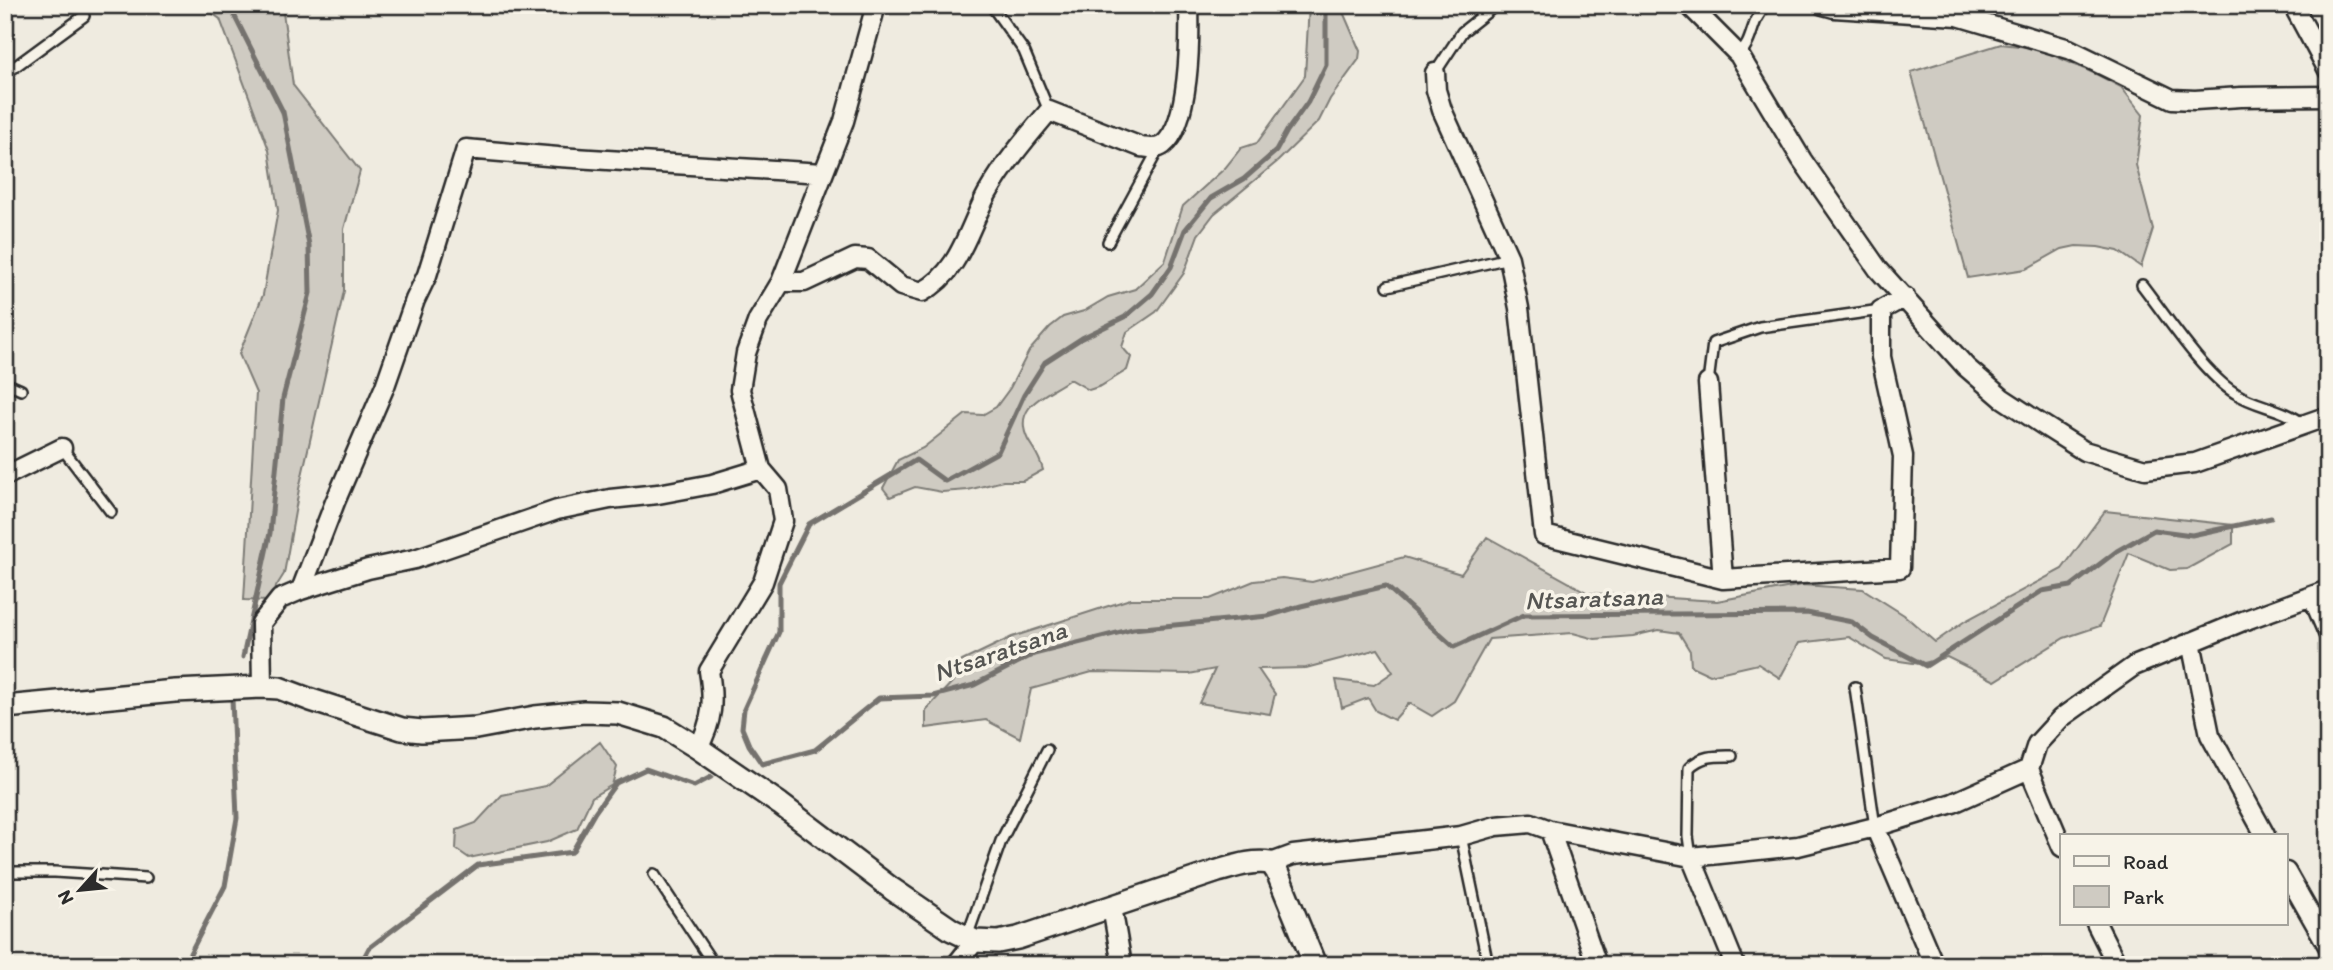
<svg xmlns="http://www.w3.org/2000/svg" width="2333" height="970" viewBox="0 0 2333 970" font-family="Itim,sans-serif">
<rect width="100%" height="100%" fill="#efebe0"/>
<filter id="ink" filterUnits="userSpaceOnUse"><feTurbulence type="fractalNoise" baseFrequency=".0143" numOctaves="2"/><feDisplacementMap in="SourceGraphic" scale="14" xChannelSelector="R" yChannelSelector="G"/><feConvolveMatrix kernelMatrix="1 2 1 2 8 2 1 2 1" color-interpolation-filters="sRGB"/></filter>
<g filter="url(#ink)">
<path fill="#cfcbc2" stroke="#7d7b76" stroke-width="2" d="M 201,5 L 282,5 L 293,85 L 360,171 L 344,229 L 344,291 L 299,489 L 284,574 L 267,601 L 244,600 L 256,393 L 239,354 L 263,295 L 278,210 L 269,150 L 220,19 Z
M 1309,5 L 1340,5 L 1360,51 L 1359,59 L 1330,99 L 1319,121 L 1278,161 L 1214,214 L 1198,235 L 1184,273 L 1156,312 L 1127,332 L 1122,347 L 1131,357 L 1127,370 L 1101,386 L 1089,390 L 1070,379 C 1048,395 1011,405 1028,440 C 1035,452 1039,455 1043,470 L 1023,481 L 1003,481 L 968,490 L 942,492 L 915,487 L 890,497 L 883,488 L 898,460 L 923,448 L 966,414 L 982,415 L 996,407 L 1010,388 L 1029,351 L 1050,327 L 1063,317 L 1084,311 L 1108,297 L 1135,289 L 1165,261 L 1183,206 L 1225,168 L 1241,148 L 1257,143 L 1305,76 Z
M 2001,44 L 2037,48 L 2098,75 L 2121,87 L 2143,115 L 2136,165 L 2153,229 L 2141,267 L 2118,251 L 2098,247 L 2076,246 L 2062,249 L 2026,269 L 1968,278 L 1911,72 Z
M 2105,511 L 2233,525 L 2233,544 L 2187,569 L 2170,570 L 2129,553 L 2100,626 L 2064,638 L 1995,681 L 1947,657 L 1920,664 L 1886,659 L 1849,637 L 1799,643 L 1780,678 L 1758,664 L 1710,675 L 1691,666 L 1690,651 L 1679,633 L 1659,630 L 1633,636 L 1595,639 L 1573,633 L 1489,639 L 1454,701 L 1432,716 L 1409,703 L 1394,720 L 1376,711 L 1368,698 L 1342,708 L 1336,680 L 1374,685 L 1393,672 L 1378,649 L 1306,668 L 1258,669 L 1275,694 L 1270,714 L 1199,703 L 1215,669 L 1189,674 L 1092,672 L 1031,689 L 1020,738 L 986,720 L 926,728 L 926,710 L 955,679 L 958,663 L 1012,637 L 1130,599 L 1210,599 L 1254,581 L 1282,578 L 1312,582 L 1404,557 L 1461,574 L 1487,537 L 1588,593 L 1717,601 L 1802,585 L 1863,589 L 1904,615 L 1935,642 L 1965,621 L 2062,569 Z
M 600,742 L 617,767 L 612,785 L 592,797 L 577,829 L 547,842 L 469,858 L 456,849 L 457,830 L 476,823 L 502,795 L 545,786 Z"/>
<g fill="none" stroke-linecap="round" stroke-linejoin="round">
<path stroke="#74726e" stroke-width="5" d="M 229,5 L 283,112 L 309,245 L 310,293 L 283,398 L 270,533 L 243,657
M 1326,5 L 1326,65 L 1308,102 L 1287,131 L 1276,151 L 1244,179 L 1211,198 L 1185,230 L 1171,267 L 1152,294 L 1125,317 L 1082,338 L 1045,362 L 1024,395 L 998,452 L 945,481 L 916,460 L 809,524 L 779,583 L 779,632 L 744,709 L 742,728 L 749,745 L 762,764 L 815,750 L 879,698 L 933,696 L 974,685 L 1034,654 L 1133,629 L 1268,616 L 1301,606 L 1386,586 L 1454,647 L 1524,615 L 1807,613 L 1852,622 L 1873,638 L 1926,666 L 2042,591 L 2071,586 L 2117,551 L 2154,530 L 2192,535 L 2271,518
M 184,965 L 225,886 L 237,818 L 232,699
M 360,965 L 369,948 L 478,865 L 572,852 L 595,812 L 616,783 L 646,769 L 694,786 L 711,777"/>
<g stroke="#2b2b2b" stroke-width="14">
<path id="service" d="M 991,5 L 1024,51 L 1049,111
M 1739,55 C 1755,39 1749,22 1767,5
M 1435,73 L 1462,32 L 1496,5
M 5,74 L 84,16
M 1108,242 L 1159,148
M 2142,285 C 2166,316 2203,373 2235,393 C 2256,407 2284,408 2303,424
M 1388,286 L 1509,258
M 5,383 L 21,390
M 1708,383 L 1713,343 L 1760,327 L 1881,310
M 62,448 L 111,512
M 1855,687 L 1875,827
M 1461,836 L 1488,965
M 1691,857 L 1688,836 L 1689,768 C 1702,755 1715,756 1732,756
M 5,872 L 55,872 L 146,878
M 654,874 L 714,965
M 967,937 L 1001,841 L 1047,750"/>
</g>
<g stroke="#2b2b2b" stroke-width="23">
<path id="minor" d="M 1689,5 L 1739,55 L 1802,160 L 1878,269 L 1966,367 L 2002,398 L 2043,425 L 2084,451 L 2145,469 L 2195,463 L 2328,416
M 1823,5 L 1834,8 L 1958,16 L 2069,49 L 2172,99 L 2195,100 L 2241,97 L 2328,96
M 2293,5 L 2328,70
M 1435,73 L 1436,90 L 1442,110 L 1509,258 L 1519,308 L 1544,535 L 1723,579 L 1900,568 L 1903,456 L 1881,357 L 1881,310 L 1905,297
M 781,282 L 804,282 L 855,258 L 868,259 L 901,286 L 922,292 C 960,272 968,229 987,194 C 1004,164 1027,137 1049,111 L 1141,147 C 1149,148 1156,150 1163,145 C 1190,124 1190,38 1189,5
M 1708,383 L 1723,579
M 761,469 L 740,390 L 746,353 L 758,320 L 781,282 L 844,121 L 876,5
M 5,476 L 62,448
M 301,590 L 368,569 L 415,559 L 557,510 L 610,499 L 658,494 L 712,484 L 761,469 L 778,489 L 783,521 L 763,582 L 709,671 C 714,701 713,721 698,748
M 2312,596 L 2328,633
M 2191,642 L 2210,735 L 2265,835
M 262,687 L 261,623 L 280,599 L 301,590 L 335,502 L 385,386 L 415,300 L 427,275 L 466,149 L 558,157 L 823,173
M 2029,769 L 2062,847
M 1875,827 L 1934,965
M 1550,830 L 1597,965
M 1691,857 L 1735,965
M 1271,863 L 1293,855 L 1461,836 L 1496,826 L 1531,823 L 1550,830 L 1691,857 L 1798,846 L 1875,827 L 1953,803 L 2029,769 L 2037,744 L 2061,718 L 2134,666 L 2243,621 L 2328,590
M 2286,872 L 2328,946
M 1112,907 L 1122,965
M 2096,923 L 2117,965
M 956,965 L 975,941"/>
</g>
<g stroke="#2b2b2b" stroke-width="26">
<path id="tertiary" d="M 5,707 L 175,691 L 262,687 L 279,688 L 311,700 L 402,729 L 422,731 L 476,728 L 535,717 L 584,712 L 618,713 L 664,727 L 698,748 L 780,804 L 892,889 L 952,930 L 975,941 L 998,942 L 1018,938 L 1218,871 C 1236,866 1252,860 1271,863 L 1277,872 L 1315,965"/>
</g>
<use href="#service" stroke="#f7f3e8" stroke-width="9"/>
<use href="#minor" stroke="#f7f3e8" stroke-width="18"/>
<use href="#tertiary" stroke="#f7f3e8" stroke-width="21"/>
</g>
</g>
<g text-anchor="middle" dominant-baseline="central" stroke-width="7" stroke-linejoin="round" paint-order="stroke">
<g font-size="26" font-style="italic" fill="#555552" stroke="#f7f3e8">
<text transform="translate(1594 598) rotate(-2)">Ntsaratsana</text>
<text transform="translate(1000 651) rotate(-19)">Ntsaratsana</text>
</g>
</g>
<rect width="2333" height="970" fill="none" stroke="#f7f3e8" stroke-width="28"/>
<rect x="14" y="14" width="2305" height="942" fill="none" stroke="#2b2b2b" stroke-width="2.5" filter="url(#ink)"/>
<rect x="2060" y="834" width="228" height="91" fill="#f7f3e8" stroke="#a5a39c" stroke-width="2"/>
<rect x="2074" y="856" width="35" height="10" fill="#f7f3e8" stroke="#a5a39c" stroke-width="2"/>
<text x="2123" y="869" font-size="21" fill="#2b2b2b">Road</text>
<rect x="2074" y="886" width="35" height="21" fill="#cfcbc2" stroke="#a5a39c" stroke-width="2"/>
<text x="2123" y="904" font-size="21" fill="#2b2b2b">Park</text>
<g transform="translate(80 890) rotate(243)" stroke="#f7f3e8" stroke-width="5" paint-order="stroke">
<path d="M0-5L12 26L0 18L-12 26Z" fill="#2b2b2b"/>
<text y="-10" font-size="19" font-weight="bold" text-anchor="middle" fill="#2b2b2b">N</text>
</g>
</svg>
